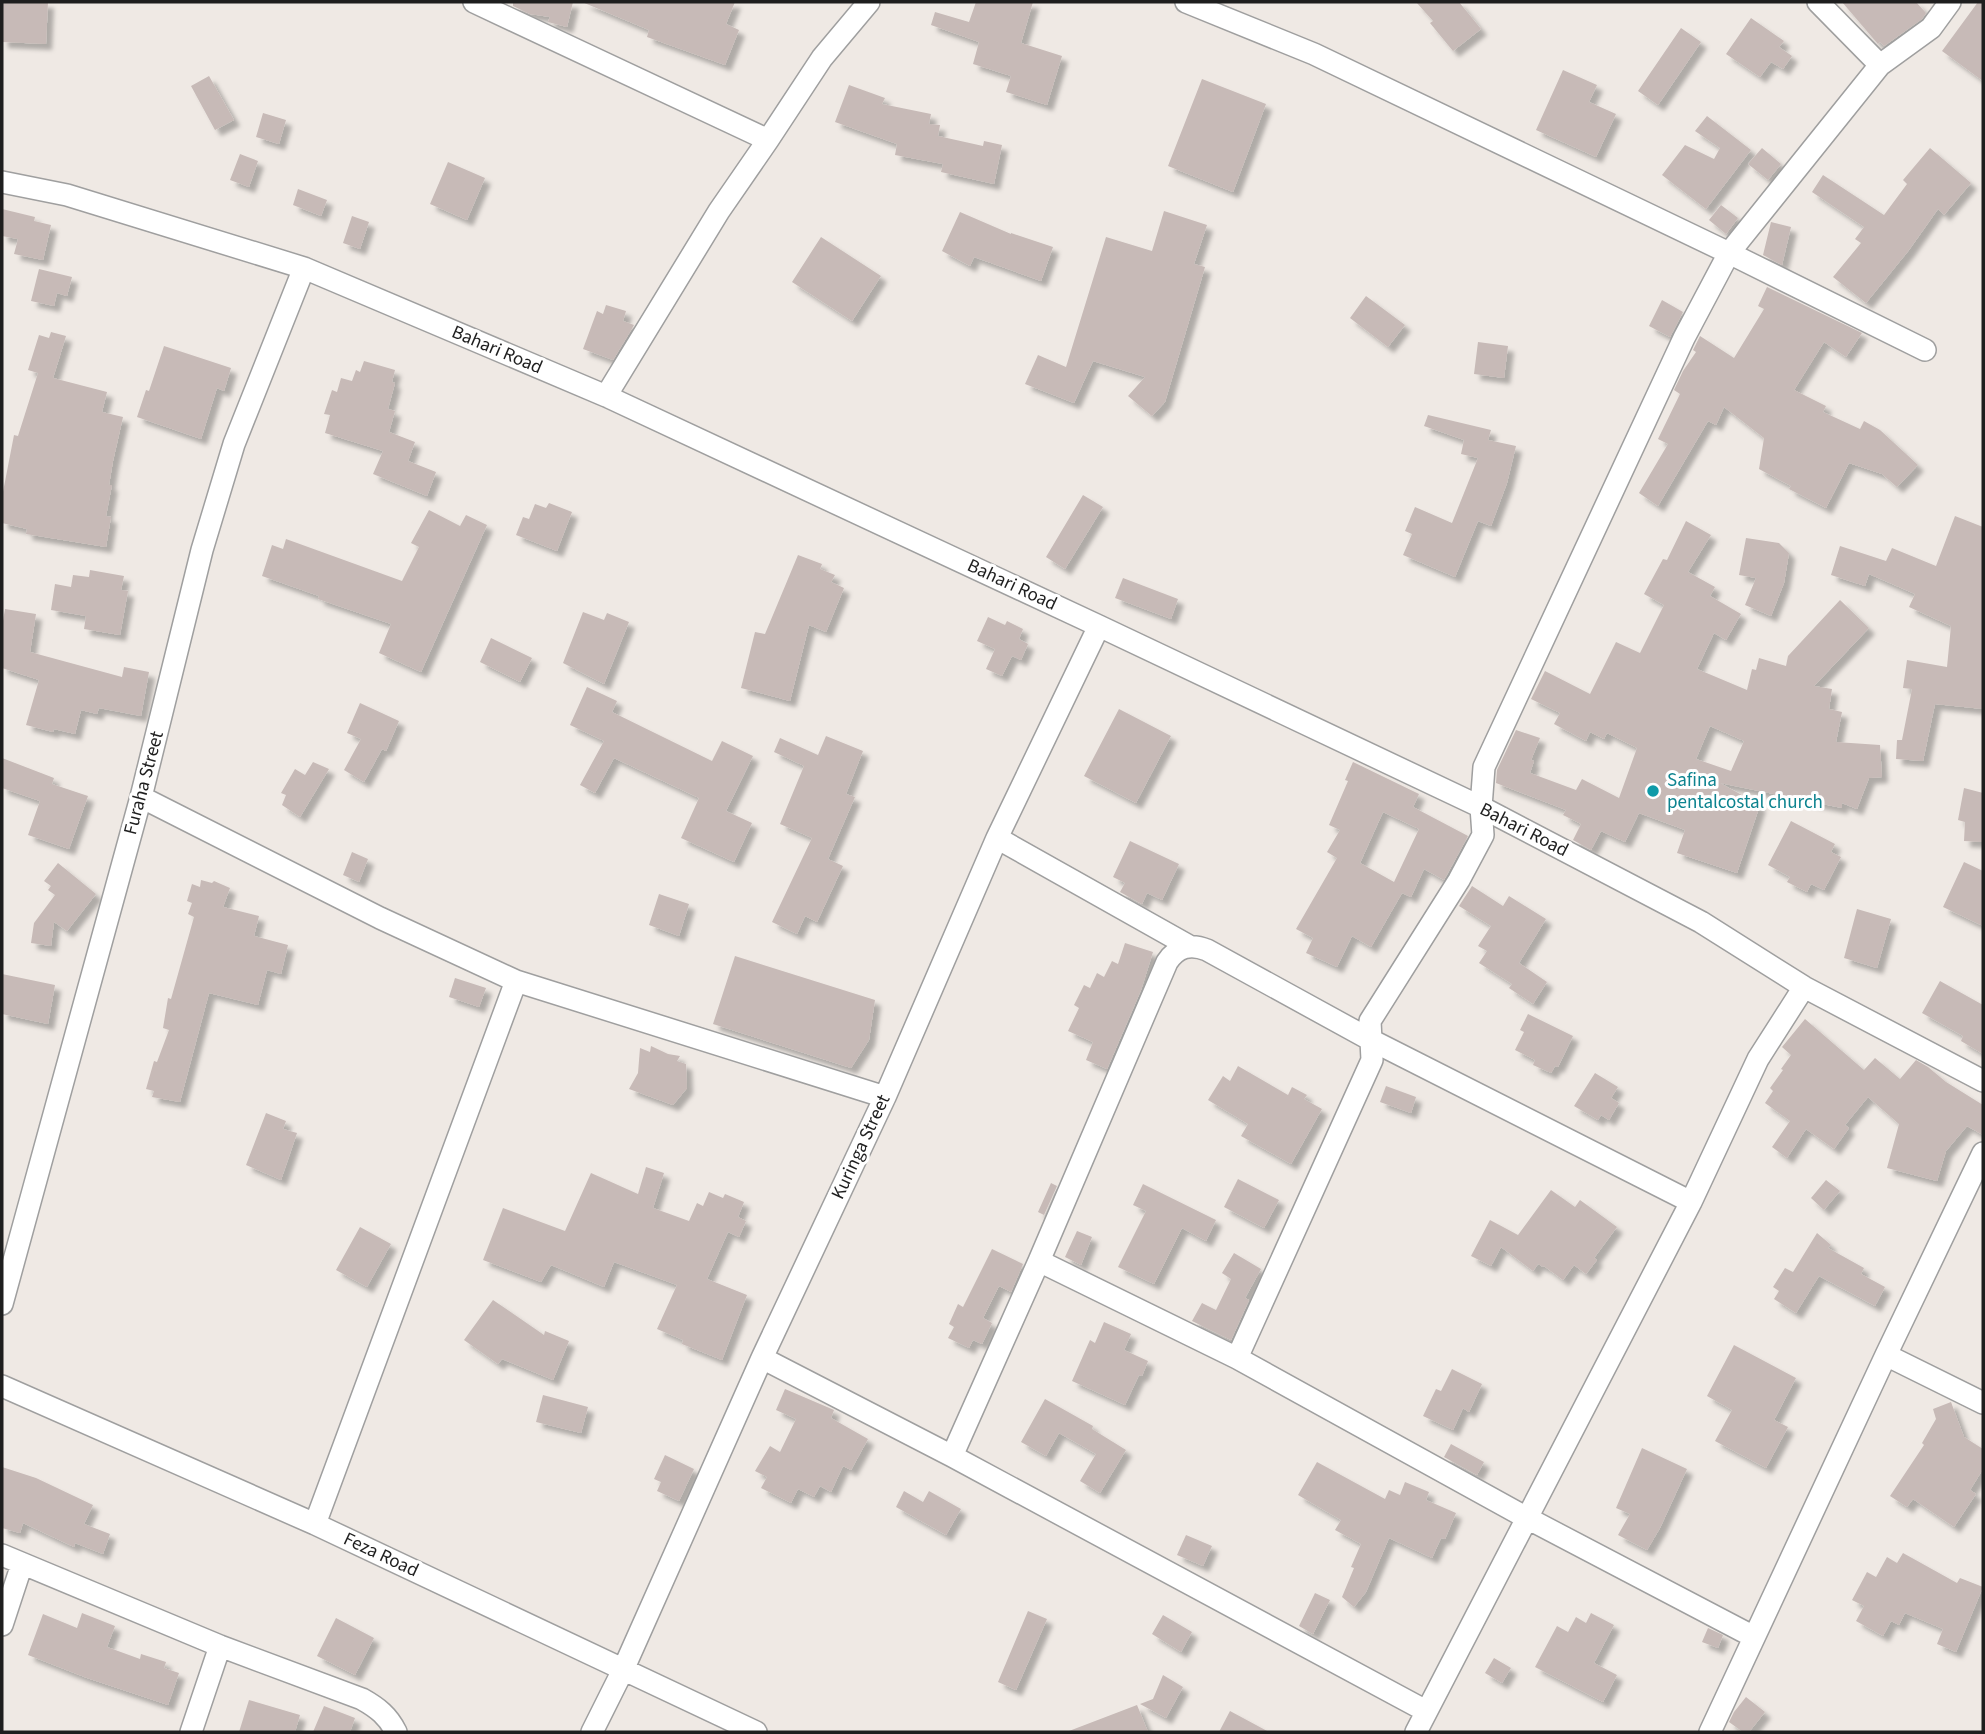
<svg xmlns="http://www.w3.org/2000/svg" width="1985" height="1734" viewBox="0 0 1985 1734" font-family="'Source Sans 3',sans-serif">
<defs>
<filter id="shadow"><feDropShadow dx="6" dy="6" stdDeviation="2" flood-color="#0004"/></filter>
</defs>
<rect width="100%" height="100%" fill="#efe9e4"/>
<path fill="#c7bab7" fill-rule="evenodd" filter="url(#shadow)" d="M 2,2 L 48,2 L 46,44 L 2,42 Z
M 513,2 L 573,2 L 567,27 L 548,22 L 550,17 L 530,14 L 513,6 Z
M 582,2 L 735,2 L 726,24 L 739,30 L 725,65 L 647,37 L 649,30 Z
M 976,2 L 1033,2 L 1021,43 L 1062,56 L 1047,105 L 1006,92 L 1011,76 L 973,64 L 979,42 L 931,25 L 935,12 L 969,22 Z
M 1416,2 L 1459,2 L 1481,29 L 1453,51 L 1430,23 L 1433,21 Z
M 1842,2 L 1916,2 L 1926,13 L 1922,19 L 1884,46 L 1880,42 L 1878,44 Z
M 1978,2 L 1983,2 L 1983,81 L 1942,51 Z
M 1751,18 L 1784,41 L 1779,47 L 1792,56 L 1783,69 L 1771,62 L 1760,77 L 1726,54 Z
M 1681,28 L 1701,42 L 1658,105 L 1638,91 Z
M 1563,70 L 1597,85 L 1589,102 L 1616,114 L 1596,157 L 1536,130 Z
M 209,76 L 234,120 L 215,130 L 191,86 Z
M 1202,79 L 1266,104 L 1233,192 L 1168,166 Z
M 849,85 L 885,98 L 882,104 L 931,114 L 929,124 L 940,125 L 938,136 L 983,146 L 984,141 L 1002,145 L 994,184 L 941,172 L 943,164 L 895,155 L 897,144 L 835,122 Z
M 263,113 L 286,120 L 279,144 L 256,137 Z
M 1707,116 L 1751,150 L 1706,209 L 1662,175 L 1685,145 L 1714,159 L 1720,148 L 1695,131 Z
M 1762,148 L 1781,164 L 1768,180 L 1748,164 Z
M 1930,148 L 1971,183 L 1944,215 L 1938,209 L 1909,250 L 1866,303 L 1833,277 L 1861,243 L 1855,239 L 1864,227 L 1812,192 L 1823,175 L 1884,215 L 1907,184 L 1903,180 Z
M 240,154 L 258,161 L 249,187 L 230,180 Z
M 448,162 L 485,178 L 467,220 L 430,204 Z
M 298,189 L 327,200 L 321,216 L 293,205 Z
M 1721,205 L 1738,218 L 1726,234 L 1709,220 Z
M 2,209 L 35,217 L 34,221 L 51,225 L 43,260 L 14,254 L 18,239 L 2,236 Z
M 1164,211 L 1207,225 L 1194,264 L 1205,267 L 1165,402 L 1152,416 L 1128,396 L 1145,377 L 1093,361 L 1074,403 L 1025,384 L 1038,355 L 1066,367 L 1106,237 L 1152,251 Z
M 960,212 L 1011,234 L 1011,233 L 1053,247 L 1041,281 L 974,257 L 970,266 L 942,251 Z
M 352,216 L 369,222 L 360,249 L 343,243 Z
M 1771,222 L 1791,227 L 1782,265 L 1763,255 Z
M 821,237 L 881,276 L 852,321 L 792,282 Z
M 39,269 L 72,277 L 67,296 L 57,293 L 54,306 L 31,301 Z
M 1767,287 L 1862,333 L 1846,357 L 1824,342 L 1794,390 L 1826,406 L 1823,412 L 1860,429 L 1864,421 L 1880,430 L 1918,465 L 1897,487 L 1882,474 L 1849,463 L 1826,508 L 1789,489 L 1791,486 L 1759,469 L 1764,438 L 1724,407 L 1716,425 L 1708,421 L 1658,506 L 1639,493 L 1668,444 L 1658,439 L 1680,394 L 1674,390 L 1683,371 L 1696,352 L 1693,350 L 1700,336 L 1734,358 L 1764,309 L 1758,306 Z
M 1366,296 L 1405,325 L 1388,347 L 1350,318 Z
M 1662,300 L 1683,312 L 1670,337 L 1649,326 Z
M 606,305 L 626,311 L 623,321 L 634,325 L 613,360 L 583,349 L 597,311 L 603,314 Z
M 51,332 L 66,336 L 53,378 L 107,392 L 102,412 L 123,417 L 113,461 L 109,485 L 112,485 L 106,516 L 111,517 L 106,547 L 26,534 L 27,529 L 2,523 L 2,497 L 14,435 L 18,436 L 38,373 L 28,370 L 39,335 L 49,338 Z
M 1478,342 L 1508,346 L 1504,378 L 1474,374 Z
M 164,346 L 231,368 L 224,391 L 217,388 L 201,439 L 137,417 L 146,390 L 149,391 Z
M 364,361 L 395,370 L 392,382 L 395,383 L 388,409 L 395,411 L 389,432 L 415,442 L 408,461 L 436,472 L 427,496 L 373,474 L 383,451 L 325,433 L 330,415 L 324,414 L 332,390 L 337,392 L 341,378 L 352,381 L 356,370 L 360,372 Z
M 1428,415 L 1491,430 L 1488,440 L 1516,446 L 1507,483 L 1491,526 L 1478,521 L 1455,577 L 1403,555 L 1412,534 L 1405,531 L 1415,507 L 1452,523 L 1478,458 L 1461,454 L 1464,440 L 1424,426 Z
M 1083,495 L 1103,507 L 1065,569 L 1046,557 Z
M 549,503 L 572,512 L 557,551 L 516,535 L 523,517 L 529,519 L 535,504 L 546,508 Z
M 429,510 L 460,526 L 466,515 L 487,525 L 421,672 L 379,653 L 391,624 L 318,599 L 319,596 L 262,576 L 272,545 L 283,549 L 286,539 L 402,581 L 419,547 L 411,543 Z
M 1955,516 L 1983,527 L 1983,709 L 1935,704 L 1923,761 L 1896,759 L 1897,740 L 1902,740 L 1912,689 L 1903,688 L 1907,660 L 1947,667 L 1951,626 L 1909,607 L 1915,594 L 1869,574 L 1865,586 L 1831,575 L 1840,546 L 1886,561 L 1892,548 L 1936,566 Z
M 1686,521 L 1711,535 L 1688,572 L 1715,587 L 1710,596 L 1741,614 L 1726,640 L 1714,633 L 1697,669 L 1747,690 L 1752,669 L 1756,670 L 1759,658 L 1786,666 L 1788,656 L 1840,600 L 1869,628 L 1814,686 L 1832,689 L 1829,709 L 1842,712 L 1836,742 L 1880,745 L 1882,777 L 1869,778 L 1857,809 L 1842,803 L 1842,808 L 1720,783 L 1760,805 L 1737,873 L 1677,853 L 1685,830 L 1639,813 L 1625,842 L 1601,831 L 1591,850 L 1573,840 L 1581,824 L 1563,815 L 1566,810 L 1496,783 L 1497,770 L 1516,730 L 1540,738 L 1531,760 L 1534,761 L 1530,773 L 1576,790 L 1582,779 L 1619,798 L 1637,748 L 1607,733 L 1604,739 L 1590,732 L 1586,741 L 1554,724 L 1560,713 L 1531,699 L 1545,671 L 1590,694 L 1616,642 L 1640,653 L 1664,605 L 1644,594 L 1663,559 L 1667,560 ZM 1710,726 L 1744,741 L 1731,771 L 1696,759 Z
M 1746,538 L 1779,543 L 1789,553 L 1784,583 L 1771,616 L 1745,605 L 1756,578 L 1739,575 Z
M 798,555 L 822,564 L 820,569 L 835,575 L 831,582 L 844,588 L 826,632 L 809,625 L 790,701 L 741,688 L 755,632 L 765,634 Z
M 90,570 L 124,576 L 121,590 L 128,591 L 120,635 L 84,629 L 86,616 L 51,610 L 55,584 L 71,587 L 73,575 L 89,577 Z
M 1123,578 L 1178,599 L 1171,619 L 1115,598 Z
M 5,609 L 36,614 L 30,652 L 122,677 L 124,667 L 149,672 L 141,716 L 99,708 L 97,714 L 81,710 L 75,734 L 54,729 L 53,732 L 26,725 L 39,680 L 2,668 L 2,627 Z
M 583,612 L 604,620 L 607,613 L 629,622 L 604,684 L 563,663 Z
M 988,617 L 1005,625 L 1007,621 L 1023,629 L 1019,639 L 1028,644 L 1021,660 L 1012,656 L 1002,676 L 986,669 L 995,649 L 977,641 Z
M 491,638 L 532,658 L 520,682 L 480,662 Z
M 587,687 L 617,701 L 612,712 L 712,761 L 722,741 L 753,756 L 726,811 L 752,823 L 734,862 L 681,838 L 699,798 L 614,758 L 595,793 L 580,785 L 604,741 L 570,725 Z
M 360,703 L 399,721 L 386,751 L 382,749 L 364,782 L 344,770 L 361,739 L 347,733 Z
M 1119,709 L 1171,736 L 1136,803 L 1084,776 Z
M 826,736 L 863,751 L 846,794 L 855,797 L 828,859 L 843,866 L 817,922 L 805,916 L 797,934 L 772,922 L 812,838 L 780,824 L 804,766 L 774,752 L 780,738 L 818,755 Z
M 2,758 L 54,778 L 52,784 L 88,796 L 69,849 L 28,835 L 40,801 L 2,788 Z
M 313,762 L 329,769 L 300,817 L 282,805 L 286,795 L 281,793 L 295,769 L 305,775 Z
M 1353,762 L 1419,794 L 1413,807 L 1468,836 L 1444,880 L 1424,869 L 1411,897 L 1402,893 L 1371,947 L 1352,936 L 1337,967 L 1306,953 L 1313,938 L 1296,929 L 1337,858 L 1327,852 L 1340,830 L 1329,825 L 1348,781 L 1345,780 ZM 1383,812 L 1419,829 L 1394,882 L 1360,863 Z
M 1964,788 L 1983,793 L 1983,842 L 1964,841 L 1965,822 L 1958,820 Z
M 1791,821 L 1835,844 L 1831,852 L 1841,857 L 1824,890 L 1811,884 L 1807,892 L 1787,882 L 1790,877 L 1768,865 Z
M 1130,841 L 1179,864 L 1162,900 L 1147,893 L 1142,904 L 1120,892 L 1125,883 L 1113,877 Z
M 352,852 L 368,859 L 359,882 L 343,875 Z
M 1964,862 L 1983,871 L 1983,926 L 1943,907 Z
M 58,863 L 96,894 L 67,931 L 54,922 L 51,946 L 31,943 L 34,923 L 55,895 L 48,890 L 51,886 L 44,881 Z
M 201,880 L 212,883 L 214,881 L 230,888 L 223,907 L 259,916 L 254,936 L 288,945 L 281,974 L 267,970 L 258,1005 L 209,993 L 180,1102 L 152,1097 L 154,1091 L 146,1089 L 154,1061 L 157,1062 L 169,1030 L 163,1028 L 168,998 L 171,999 L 194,917 L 188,914 L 192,903 L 187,901 L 192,884 L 200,887 Z
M 1472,886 L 1503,906 L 1509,896 L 1546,919 L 1519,963 L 1547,982 L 1533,1004 L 1509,988 L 1512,984 L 1479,963 L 1487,951 L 1478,946 L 1491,926 L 1459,906 Z
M 659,894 L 689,904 L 679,936 L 649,925 Z
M 1857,909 L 1891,919 L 1877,968 L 1844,958 Z
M 1125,943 L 1153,952 L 1141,990 L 1107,1069 L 1086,1060 L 1093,1042 L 1068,1031 L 1079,1008 L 1074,1005 L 1084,985 L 1090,988 L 1097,973 L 1104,977 L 1112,961 L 1118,964 Z
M 735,956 L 875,1000 L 869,1040 L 851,1068 L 713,1024 Z
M 2,974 L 55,985 L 48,1024 L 2,1014 Z
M 455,978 L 486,988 L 479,1007 L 449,997 Z
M 1940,981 L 1983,1005 L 1983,1054 L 1961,1041 L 1963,1036 L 1922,1013 Z
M 1528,1014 L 1573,1036 L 1558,1067 L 1555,1066 L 1551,1073 L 1533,1065 L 1535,1060 L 1515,1050 L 1524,1032 L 1520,1030 Z
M 1805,1019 L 1864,1070 L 1875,1058 L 1900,1079 L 1916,1060 L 1928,1067 L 1946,1082 L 1983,1105 L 1983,1135 L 1967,1126 L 1946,1151 L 1937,1181 L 1887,1168 L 1899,1124 L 1868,1097 L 1845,1125 L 1849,1128 L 1834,1149 L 1806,1129 L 1787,1158 L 1772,1147 L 1790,1121 L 1765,1103 L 1773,1091 L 1770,1088 L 1783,1070 L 1781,1069 L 1791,1055 L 1782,1047 Z
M 651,1046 L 668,1054 L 680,1056 L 677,1061 L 686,1064 L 687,1088 L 673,1105 L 629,1089 L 638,1073 L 640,1048 L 650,1052 Z
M 1238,1066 L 1288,1095 L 1292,1087 L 1307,1095 L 1304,1099 L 1322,1109 L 1291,1164 L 1241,1136 L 1248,1124 L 1208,1100 L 1223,1076 L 1230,1081 Z
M 1595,1073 L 1618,1087 L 1611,1098 L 1619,1103 L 1609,1120 L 1601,1115 L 1598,1120 L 1574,1106 Z
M 1386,1086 L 1416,1097 L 1411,1113 L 1380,1102 Z
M 266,1113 L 286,1121 L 283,1129 L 297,1133 L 281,1180 L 246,1165 Z
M 646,1167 L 664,1173 L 653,1208 L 689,1221 L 697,1203 L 703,1206 L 709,1192 L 723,1198 L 725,1194 L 744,1202 L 738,1217 L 746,1221 L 739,1237 L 728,1232 L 707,1279 L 747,1295 L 722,1360 L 682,1344 L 683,1340 L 657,1329 L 677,1285 L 614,1262 L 604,1287 L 551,1265 L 541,1282 L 483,1260 L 503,1208 L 565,1231 L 591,1173 L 638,1194 Z
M 1238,1179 L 1279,1200 L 1264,1228 L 1224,1207 Z
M 1826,1180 L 1840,1191 L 1824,1210 L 1811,1198 Z
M 1051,1183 L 1057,1186 L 1044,1215 L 1038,1212 Z
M 1143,1184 L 1216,1220 L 1206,1241 L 1182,1228 L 1154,1284 L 1118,1267 L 1146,1211 L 1133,1205 Z
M 1551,1190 L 1575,1207 L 1580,1200 L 1617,1227 L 1594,1258 L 1597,1260 L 1586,1274 L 1574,1265 L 1563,1280 L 1544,1266 L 1543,1267 L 1538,1264 L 1533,1271 L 1501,1247 L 1491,1266 L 1471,1256 L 1490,1220 L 1518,1235 Z
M 360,1227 L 391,1244 L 367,1287 L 336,1270 Z
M 1077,1231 L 1092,1237 L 1081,1265 L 1065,1257 Z
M 1817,1233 L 1831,1245 L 1828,1248 L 1864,1268 L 1861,1274 L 1885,1287 L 1875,1306 L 1819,1276 L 1796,1313 L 1774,1299 L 1779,1291 L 1773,1287 L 1785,1268 L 1793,1272 Z
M 992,1249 L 1023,1264 L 1011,1292 L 999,1286 L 983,1318 L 992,1323 L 982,1344 L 973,1340 L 969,1348 L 948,1338 L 954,1327 L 949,1324 L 958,1304 L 963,1307 Z
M 1234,1253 L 1261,1269 L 1245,1298 L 1249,1300 L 1231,1340 L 1192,1321 L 1202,1303 L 1216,1310 L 1231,1279 L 1222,1273 Z
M 493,1300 L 544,1335 L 545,1331 L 569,1341 L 553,1380 L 502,1359 L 498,1364 L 464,1340 Z
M 1104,1322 L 1131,1334 L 1124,1350 L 1148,1361 L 1142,1376 L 1139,1375 L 1125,1405 L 1072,1381 L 1090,1340 L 1095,1343 Z
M 1734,1345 L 1796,1378 L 1774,1420 L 1788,1427 L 1766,1468 L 1715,1441 L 1732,1410 L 1707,1396 Z
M 1452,1369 L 1482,1384 L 1469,1412 L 1463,1408 L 1453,1430 L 1423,1416 L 1436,1389 L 1441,1391 Z
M 785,1389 L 834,1410 L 831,1418 L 868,1439 L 851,1470 L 843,1466 L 831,1492 L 820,1486 L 814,1497 L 798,1489 L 791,1503 L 761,1488 L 767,1477 L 755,1471 L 770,1446 L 780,1452 L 796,1419 L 776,1410 Z
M 543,1395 L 588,1407 L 581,1433 L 536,1422 Z
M 1045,1399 L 1093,1426 L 1092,1429 L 1126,1450 L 1100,1493 L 1080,1481 L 1096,1454 L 1059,1433 L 1046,1456 L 1021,1442 Z
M 1951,1402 L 1964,1437 L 1983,1449 L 1983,1469 L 1970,1490 L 1976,1494 L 1954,1527 L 1913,1499 L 1907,1507 L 1890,1496 L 1924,1445 L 1922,1443 L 1936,1419 L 1933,1409 Z
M 1451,1444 L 1484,1462 L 1477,1475 L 1444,1457 Z
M 1642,1448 L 1687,1469 L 1660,1528 L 1647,1550 L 1618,1535 L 1630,1514 L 1616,1508 Z
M 665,1455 L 694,1469 L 679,1501 L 657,1491 L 661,1482 L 654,1479 Z
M 1317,1462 L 1385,1499 L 1389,1490 L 1400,1495 L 1405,1482 L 1429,1492 L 1426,1500 L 1456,1513 L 1445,1539 L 1441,1538 L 1432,1558 L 1389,1538 L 1366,1592 L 1354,1607 L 1342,1597 L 1354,1568 L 1351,1567 L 1361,1544 L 1335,1530 L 1341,1520 L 1298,1495 Z
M 2,1467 L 36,1478 L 93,1505 L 84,1524 L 110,1534 L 103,1554 L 75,1543 L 74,1547 L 23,1523 L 20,1533 L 2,1528 Z
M 904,1491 L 923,1502 L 929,1491 L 961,1509 L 946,1535 L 896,1507 Z
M 1186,1535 L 1212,1546 L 1203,1566 L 1177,1555 Z
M 1903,1553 L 1957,1583 L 1960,1578 L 1983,1587 L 1956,1652 L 1937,1644 L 1943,1629 L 1905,1613 L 1899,1625 L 1891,1621 L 1883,1636 L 1856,1621 L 1864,1606 L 1852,1600 L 1867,1572 L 1876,1577 L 1887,1557 L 1897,1563 Z
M 1315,1593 L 1330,1600 L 1313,1634 L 1299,1626 Z
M 1028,1611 L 1047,1619 L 1016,1690 L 998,1682 Z
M 82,1613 L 115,1626 L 107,1647 L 140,1659 L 141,1654 L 166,1662 L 164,1668 L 179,1673 L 168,1705 L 87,1678 L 28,1655 L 43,1614 L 77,1628 Z
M 1591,1613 L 1614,1625 L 1594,1663 L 1617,1675 L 1603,1702 L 1535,1667 L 1557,1626 L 1568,1632 L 1576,1617 L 1586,1623 Z
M 1163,1615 L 1192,1632 L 1181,1652 L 1152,1634 Z
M 336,1618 L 374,1638 L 355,1675 L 317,1656 Z
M 1708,1628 L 1723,1635 L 1718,1648 L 1702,1642 Z
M 1494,1658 L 1511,1668 L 1502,1683 L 1485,1673 Z
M 1163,1675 L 1183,1687 L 1166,1718 L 1140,1704 L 1153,1699 Z
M 1746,1697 L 1765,1712 L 1749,1732 L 1743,1732 L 1729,1722 L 1734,1712 Z
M 249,1700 L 300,1715 L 295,1732 L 239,1732 Z
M 1137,1705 L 1148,1732 L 1069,1732 L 1069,1731 Z
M 324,1706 L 355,1718 L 350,1732 L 313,1732 Z
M 1230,1711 L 1269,1732 L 1219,1732 Z"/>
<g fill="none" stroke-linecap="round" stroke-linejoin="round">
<g stroke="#9f9f9f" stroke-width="24">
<path id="minor" d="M 474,2 L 768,140
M 1186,2 L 1314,54 L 1729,253 L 1925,350
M 1818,2 L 1880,65
M 2,182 L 67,195 L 304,268 L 606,396 L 1099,626 L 1481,807 L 1701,922 L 1804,987 L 1983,1081
M 606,396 L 719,211 L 768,140 L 822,58 L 869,2
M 141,797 L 380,918 L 516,981 L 885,1097
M 997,838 L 1189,946
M 1039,1261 L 1237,1358 L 1527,1518 L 1754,1637
M 2,1304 L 141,797 L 202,550 L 234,444 L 304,268
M 1886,1355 L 1983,1403
M 762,1358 L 952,1456 L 1426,1711
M 1237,1358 L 1372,1060 L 1370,1021 L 1459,880 L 1483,835 L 1481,807 L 1484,767 L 1684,338 L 1729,253 L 1880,65 L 1931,28 L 1950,2
M 2,1386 L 315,1524 L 756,1732
M 952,1456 L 1039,1261 L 1167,962 C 1177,947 1190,943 1207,950 L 1371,1040 L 1691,1202
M 315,1524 L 516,981
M 2,1555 L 220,1646 L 362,1699 C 378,1708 388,1716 396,1732
M 2,1625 L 22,1564
M 191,1732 L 220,1646
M 592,1732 L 623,1670 L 762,1358 L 885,1097 L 997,838 L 1099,626
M 1416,1732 L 1691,1202 L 1758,1059 L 1804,987
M 1710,1732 L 1886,1355 L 1983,1153"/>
</g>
<use href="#minor" stroke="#fff" stroke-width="21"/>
</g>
<circle fill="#0f9aa8" stroke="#fff" stroke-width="2.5" cx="1653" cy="791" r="7"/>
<g text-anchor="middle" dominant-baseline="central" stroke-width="6" stroke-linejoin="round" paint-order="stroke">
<g font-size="19" fill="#1e1e1e" stroke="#fff">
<text transform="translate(497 350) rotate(23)">Bahari Road</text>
<text transform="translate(1012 585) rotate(25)">Bahari Road</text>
<text transform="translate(144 783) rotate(-75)">Furaha Street</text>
<text transform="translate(1524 830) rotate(27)">Bahari Road</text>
<text transform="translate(861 1147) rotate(-65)">Kuringa Street</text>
<text transform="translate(381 1555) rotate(25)">Feza Road</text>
</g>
<g font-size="19" fill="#0d838f" stroke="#fff" text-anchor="start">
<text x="1667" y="780">Safina<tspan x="1667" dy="22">pentalcostal church</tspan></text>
</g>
</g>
<rect width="1985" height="1734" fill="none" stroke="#1e1e1e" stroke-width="7"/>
</svg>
